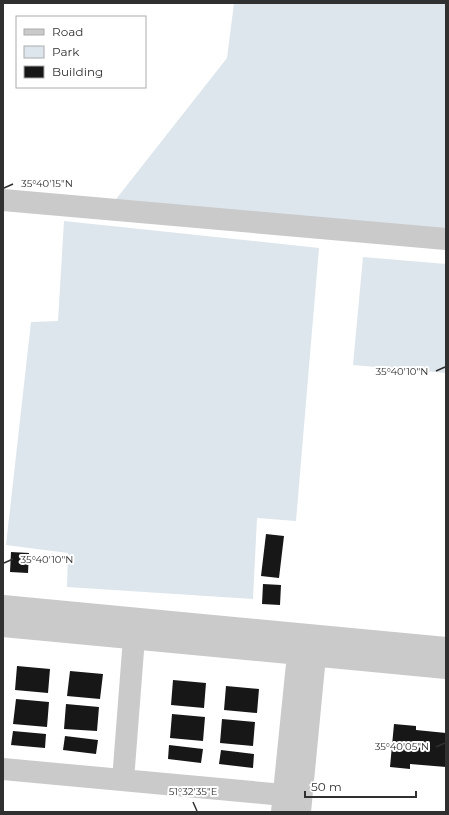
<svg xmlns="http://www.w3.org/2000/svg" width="449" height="815" viewBox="0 0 449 815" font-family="Montserrat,sans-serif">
<rect width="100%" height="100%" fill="#fff"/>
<path fill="#dde6ed" d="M 234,3 L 446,3 L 446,232 L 113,203 L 227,58 Z
M 64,221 L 319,248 L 296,521 L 257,518 L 253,599 L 67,587 L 68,553 L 6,545 L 31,322 L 58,321 Z
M 363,257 L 446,264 L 446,373 L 353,365 Z"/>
<path fill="#171717" d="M 266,534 L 284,536 L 279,578 L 261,576 Z
M 11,552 L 29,553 L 28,573 L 10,572 Z
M 263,584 L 281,585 L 280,605 L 262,604 Z
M 17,666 L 50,669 L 48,693 L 15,690 Z
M 70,671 L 103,674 L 100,699 L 67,696 Z
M 173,680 L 206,683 L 204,708 L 171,705 Z
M 226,686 L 259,689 L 257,713 L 224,710 Z
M 16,699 L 49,702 L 47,727 L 13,724 Z
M 66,704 L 99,707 L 97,731 L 64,729 Z
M 172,714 L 205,717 L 203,741 L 170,738 Z
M 222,719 L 255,722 L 253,746 L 220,743 Z
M 394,724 L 416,726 L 416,730 L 446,733 L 446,767 L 410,764 L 410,769 L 390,767 Z
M 13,731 L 46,734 L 45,748 L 11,745 Z
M 65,736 L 98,740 L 96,754 L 63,750 Z
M 169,745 L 203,749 L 201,763 L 168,759 Z
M 221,750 L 254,754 L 253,768 L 219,764 Z"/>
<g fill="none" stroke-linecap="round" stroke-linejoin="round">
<path stroke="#cacaca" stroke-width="22" d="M 3,200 L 446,239
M 3,606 L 446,648
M 3,626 L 446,668
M 3,769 L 284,795
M 123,780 L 134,638
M 282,812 L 298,654 L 305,641
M 300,812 L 315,656 L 311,643"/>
</g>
<path fill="none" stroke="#303030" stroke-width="1.5" d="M 4,188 L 13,184M 436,371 L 445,367M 4,563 L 13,559M 436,747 L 445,743M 193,802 L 197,811"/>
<g font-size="10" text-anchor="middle" fill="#303030" stroke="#fff" stroke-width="4" stroke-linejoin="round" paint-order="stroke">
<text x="47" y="187">35°40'15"N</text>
<text x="402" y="375">35°40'10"N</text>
<text x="47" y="563">35°40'10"N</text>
<text x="402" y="750">35°40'05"N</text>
<text x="193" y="795">51°32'35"E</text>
</g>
<rect width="449" height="815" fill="none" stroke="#303030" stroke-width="8"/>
<rect x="16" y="16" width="130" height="72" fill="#ffffff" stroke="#acacac"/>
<rect x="24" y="29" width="20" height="6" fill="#cacaca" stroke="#acacac"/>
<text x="52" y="36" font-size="12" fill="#303030">Road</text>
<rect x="24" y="46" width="20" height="12" fill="#dde6ed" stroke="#acacac"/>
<text x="52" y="56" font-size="12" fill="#303030">Park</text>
<rect x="24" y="66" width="20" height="12" fill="#171717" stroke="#acacac"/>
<text x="52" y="76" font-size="12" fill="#303030">Building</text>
<path d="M305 791v6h111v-6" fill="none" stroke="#303030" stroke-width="2"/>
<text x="311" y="791" font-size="12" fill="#303030" stroke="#ffffff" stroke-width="3" paint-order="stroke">50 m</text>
</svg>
